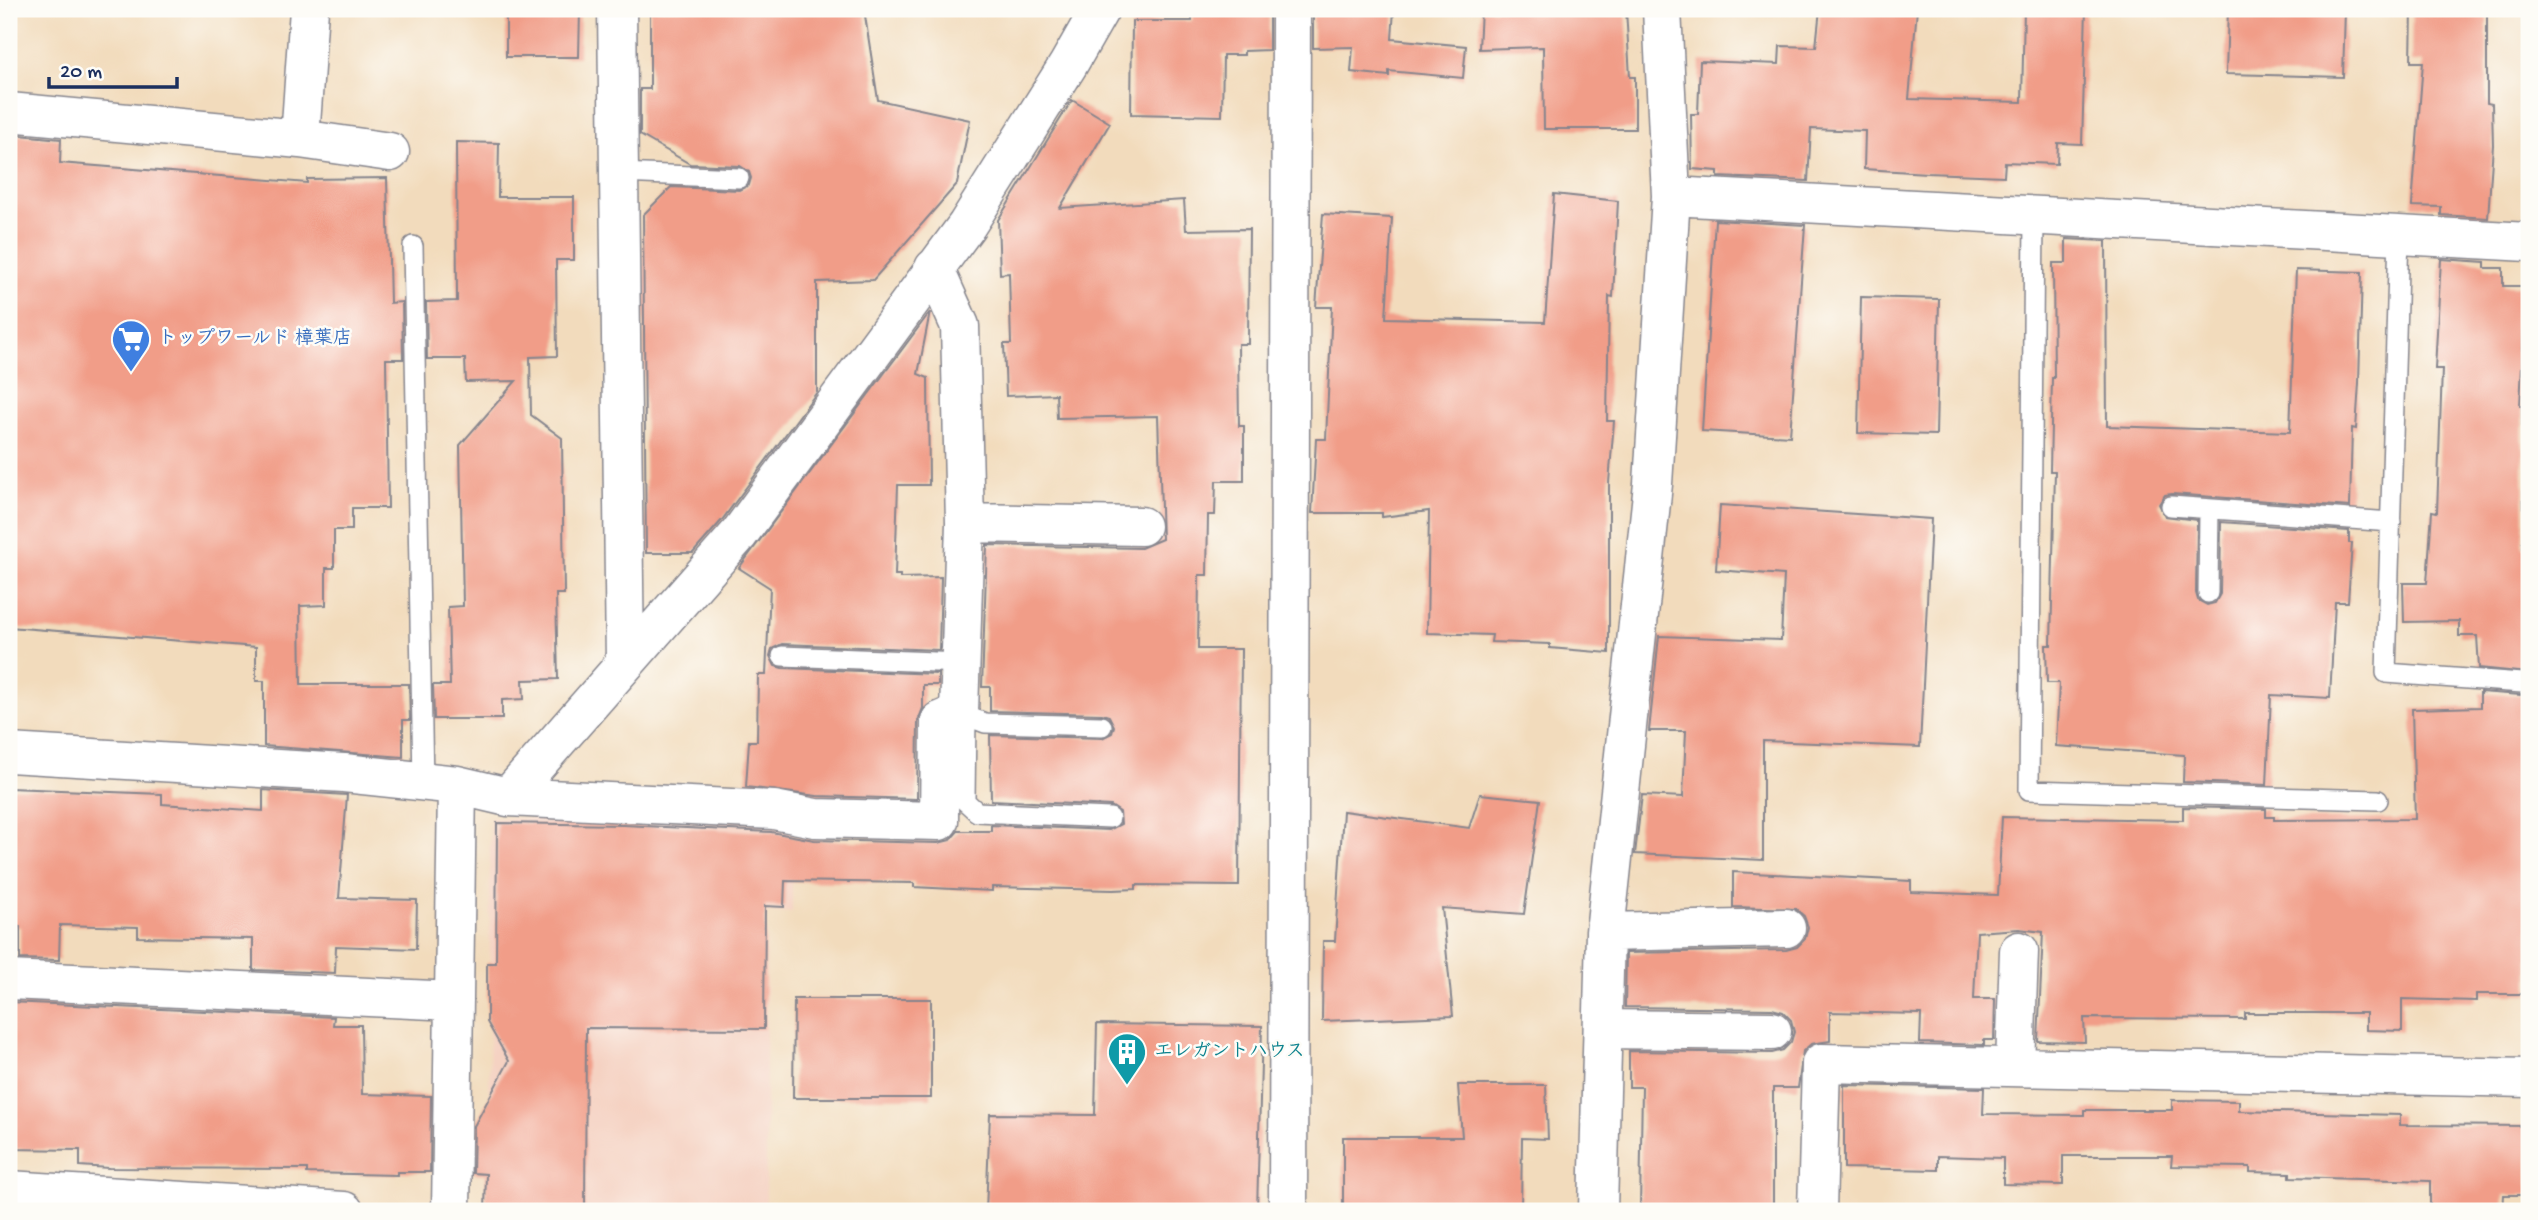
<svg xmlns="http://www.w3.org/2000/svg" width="2538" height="1220" viewBox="0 0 2538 1220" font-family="'Gochi Hand','Klee One',sans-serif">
<rect width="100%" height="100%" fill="#fdfcf7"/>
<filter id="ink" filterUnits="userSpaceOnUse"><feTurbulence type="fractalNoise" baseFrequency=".0143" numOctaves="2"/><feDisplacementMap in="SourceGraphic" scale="14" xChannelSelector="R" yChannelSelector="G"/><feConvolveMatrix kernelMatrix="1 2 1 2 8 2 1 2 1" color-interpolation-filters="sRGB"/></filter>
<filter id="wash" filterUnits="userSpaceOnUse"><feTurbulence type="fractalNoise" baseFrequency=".00686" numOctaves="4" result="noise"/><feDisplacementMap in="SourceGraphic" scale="28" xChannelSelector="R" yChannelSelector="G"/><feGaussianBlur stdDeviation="1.57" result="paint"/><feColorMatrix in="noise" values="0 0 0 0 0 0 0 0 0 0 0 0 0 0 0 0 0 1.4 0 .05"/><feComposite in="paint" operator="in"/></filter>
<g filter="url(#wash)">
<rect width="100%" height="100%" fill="#f2dbbc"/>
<path fill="#f5d2c2" d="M 490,818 L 792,819 L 792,912 L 766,913 L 766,1211 L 489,1211 Z"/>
<g id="blocks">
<path fill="#f19d88" d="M 506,9 L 580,9 L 579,57 L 506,57 Z
M 650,9 L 864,9 L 878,100 L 970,120 L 957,184 L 873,280 L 817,282 L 817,392 L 722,520 L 693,553 L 646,553 L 643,215 L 671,187 L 739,190 L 749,185 L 751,178 L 749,172 L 740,166 L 690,164 L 640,135 L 640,89 L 650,89 Z
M 1192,9 L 1269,9 L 1269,50 L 1244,51 L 1244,55 L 1223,55 L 1222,116 L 1131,114 L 1132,21 L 1192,21 Z
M 1313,9 L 1394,9 L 1392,39 L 1466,46 L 1463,78 L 1389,71 L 1389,76 L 1351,72 L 1353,47 L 1313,48 Z
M 1481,9 L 1626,9 L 1630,77 L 1635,77 L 1635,129 L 1544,129 L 1543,47 L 1479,49 Z
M 1820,9 L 1917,9 L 1909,99 L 2022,102 L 2024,9 L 2086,9 L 2082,144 L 2058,143 L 2057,164 L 2005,162 L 2004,176 L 1927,173 L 1864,169 L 1865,131 L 1811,129 L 1808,181 L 1718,177 L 1718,171 L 1692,169 L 1691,114 L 1698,114 L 1700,61 L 1779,64 L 1780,46 L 1816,47 Z
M 2228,9 L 2345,9 L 2343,77 L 2226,74 Z
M 2412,9 L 2487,9 L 2487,103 L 2492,104 L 2493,145 L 2488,218 L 2441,215 L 2441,207 L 2412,206 L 2423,62 L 2411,62 Z
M 1072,100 L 1110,123 L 1060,208 L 1184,200 L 1186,230 L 1249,229 L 1248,344 L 1238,344 L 1239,426 L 1244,426 L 1244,481 L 1216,481 L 1215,515 L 1208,515 L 1207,575 L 1199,575 L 1198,649 L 1241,649 L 1239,886 L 1136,885 L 1136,889 L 1113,890 L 992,887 L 992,891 L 914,887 L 914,883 L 785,881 L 784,907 L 765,906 L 764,1029 L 586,1028 L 585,1211 L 485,1211 L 486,1174 L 473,1173 L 474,1126 L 509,1061 L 487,1022 L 487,963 L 496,963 L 497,823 L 623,825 L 771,832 L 814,840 L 938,843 L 950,840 L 958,831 L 991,831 L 991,825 L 1109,830 L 1121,824 L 1120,812 L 1111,806 L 991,800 L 990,735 L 1102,738 L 1112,733 L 1114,726 L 1109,716 L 1102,714 L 990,711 L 990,687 L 982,687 L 987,545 L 1141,548 L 1162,539 L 1158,416 L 1057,418 L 1056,394 L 1006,396 L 1004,344 L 1011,344 L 1009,273 L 1000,274 L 998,220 Z
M 9,134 L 61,139 L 60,163 L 307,183 L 307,179 L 387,178 L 390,303 L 402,302 L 403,359 L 386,359 L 388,508 L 352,508 L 352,530 L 334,530 L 334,568 L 326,568 L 326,605 L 300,606 L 301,684 L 409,684 L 410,720 L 403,720 L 403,757 L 264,746 L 264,681 L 256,681 L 256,647 L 9,627 Z
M 456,142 L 499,143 L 498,197 L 574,197 L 574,260 L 556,260 L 557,356 L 530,357 L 531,415 L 562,438 L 564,594 L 556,594 L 558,679 L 523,680 L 524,699 L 502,700 L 502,719 L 434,719 L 433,685 L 450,685 L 448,607 L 463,606 L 460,445 L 516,381 L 466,382 L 465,359 L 427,359 L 426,302 L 457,301 Z
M 1554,194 L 1618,201 L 1613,297 L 1609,296 L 1607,421 L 1614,421 L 1609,483 L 1609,653 L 1550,648 L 1550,644 L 1491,642 L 1492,635 L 1427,633 L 1429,511 L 1382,517 L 1382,513 L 1312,513 L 1316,439 L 1326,439 L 1332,307 L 1316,307 L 1323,214 L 1392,218 L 1386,318 L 1545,322 Z
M 1715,220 L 1805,225 L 1790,436 L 1702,431 Z
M 2066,239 L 2106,241 L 2107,426 L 2290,432 L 2296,270 L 2362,272 L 2359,383 L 2356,429 L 2352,428 L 2350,507 L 2172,494 L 2165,495 L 2159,504 L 2165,516 L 2197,520 L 2196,593 L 2198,600 L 2207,605 L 2215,603 L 2220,594 L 2221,522 L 2349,531 L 2349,543 L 2352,543 L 2348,602 L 2335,602 L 2330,698 L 2271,695 L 2267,785 L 2183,782 L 2184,755 L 2056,746 L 2059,683 L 2047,683 L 2046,645 L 2051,645 L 2055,471 L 2050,471 L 2052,378 L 2054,378 L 2053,263 L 2066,263 Z
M 2441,259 L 2485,262 L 2485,268 L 2503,268 L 2503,286 L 2526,286 L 2520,406 L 2522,406 L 2524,518 L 2522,548 L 2527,548 L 2528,673 L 2479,668 L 2477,636 L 2459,636 L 2459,621 L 2404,622 L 2403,583 L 2427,583 L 2432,511 L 2437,512 L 2442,369 L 2435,369 Z
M 1861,297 L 1939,299 L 1936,435 L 1858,433 Z
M 930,312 L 918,374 L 928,378 L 929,485 L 898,485 L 895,575 L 900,575 L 900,578 L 941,577 L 939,650 L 782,644 L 772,649 L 770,656 L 775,666 L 782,668 L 938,674 L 938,685 L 923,685 L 923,708 L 918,721 L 917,799 L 817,796 L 746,787 L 749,741 L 757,741 L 758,675 L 766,675 L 770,588 L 739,568 Z
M 1720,505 L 1931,519 L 1920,747 L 1763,741 L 1763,860 L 1635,854 L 1642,795 L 1683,797 L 1686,731 L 1649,731 L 1659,636 L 1781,640 L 1784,575 L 1716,570 Z
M 2480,692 L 2521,695 L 2529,693 L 2529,994 L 2476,994 L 2476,1001 L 2402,999 L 2402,1031 L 2366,1030 L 2366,1013 L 2245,1013 L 2245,1019 L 2084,1018 L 2085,1042 L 2038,1041 L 2043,932 L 2019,929 L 1977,932 L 1974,999 L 1995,999 L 1994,1040 L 1984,1040 L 1984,1045 L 1920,1043 L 1921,1014 L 1830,1012 L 1830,1041 L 1811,1044 L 1803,1051 L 1798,1088 L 1773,1088 L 1773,1211 L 1640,1211 L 1642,1087 L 1629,1087 L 1629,1051 L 1772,1053 L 1783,1050 L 1791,1042 L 1794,1032 L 1791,1020 L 1783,1012 L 1772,1009 L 1625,1007 L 1626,953 L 1786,950 L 1797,947 L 1805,939 L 1808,927 L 1804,916 L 1796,909 L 1733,907 L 1733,872 L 1911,881 L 1911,892 L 1998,895 L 2002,817 L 2183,820 L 2183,807 L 2266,809 L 2266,817 L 2274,817 L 2274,820 L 2415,819 L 2412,709 L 2480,707 Z
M 9,788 L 162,794 L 162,804 L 263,811 L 263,790 L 347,795 L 339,898 L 417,900 L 416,949 L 336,946 L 335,973 L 253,970 L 253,939 L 138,937 L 138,927 L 60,925 L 59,960 L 20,959 L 20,927 L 9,926 Z
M 1480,794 L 1540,800 L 1524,914 L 1442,908 L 1453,1016 L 1322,1021 L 1323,941 L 1335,941 L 1343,811 L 1469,828 Z
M 794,999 L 931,999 L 931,1098 L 793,1098 Z
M 9,1002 L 334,1017 L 333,1025 L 361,1025 L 362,1094 L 431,1096 L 430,1172 L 397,1172 L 397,1175 L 307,1173 L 307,1169 L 109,1168 L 80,1166 L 80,1150 L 9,1149 Z
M 1097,1024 L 1262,1026 L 1257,1211 L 986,1211 L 990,1114 L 1095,1115 Z
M 1458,1085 L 1546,1085 L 1548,1139 L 1522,1138 L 1521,1211 L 1343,1211 L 1343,1137 L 1462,1137 Z
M 1844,1085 L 1984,1088 L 1983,1114 L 2084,1115 L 2084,1110 L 2172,1110 L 2172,1100 L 2239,1101 L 2239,1111 L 2400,1115 L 2400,1125 L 2529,1126 L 2529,1195 L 2504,1195 L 2503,1211 L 2430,1210 L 2430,1181 L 2290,1177 L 2290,1173 L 2250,1172 L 2250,1167 L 2171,1166 L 2172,1156 L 2063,1156 L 2063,1185 L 2003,1184 L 2003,1158 L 1938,1156 L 1938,1170 L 1844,1168 Z"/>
</g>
</g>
<g filter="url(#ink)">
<use href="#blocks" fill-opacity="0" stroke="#86858d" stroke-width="2"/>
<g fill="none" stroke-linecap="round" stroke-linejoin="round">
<g stroke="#86858d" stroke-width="22">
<path id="service" d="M 620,173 L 739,178
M 2034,216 L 2029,790 L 2378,800
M 2399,235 L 2386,673 L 2522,683
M 413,246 L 423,782
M 2171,506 L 2391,522
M 2208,593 L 2209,509
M 782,656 L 961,663
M 959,713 L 985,723 L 1102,726
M 966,716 L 965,801 L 977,812 L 1110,818"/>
</g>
<g stroke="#86858d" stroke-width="41">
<path id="minor" d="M 617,9 L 625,663
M 9,112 L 300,139 L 390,152
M 300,139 L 309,9
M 1671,196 L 2529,242
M 965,523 L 1141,526
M 9,753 L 344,773 L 457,785 L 508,797 L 739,534 L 967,225 L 1068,65 L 1100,9
M 508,797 L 774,810 L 815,818 L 939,821 L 940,721 L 959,713 L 965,523 L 960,326 L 934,268
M 1605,932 L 1786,928
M 9,980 L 454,1001
M 1603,1029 L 1772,1031
M 2015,1066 L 2019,951
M 9,1190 L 344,1211
M 451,1211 L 457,785
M 1598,1211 L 1605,932 L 1653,484 L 1671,196 L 1662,9
M 1817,1211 L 1821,1063 L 2529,1078"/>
</g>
<g stroke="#86858d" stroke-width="41">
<path id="tertiary" d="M 1288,1211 L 1291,9"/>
</g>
<use href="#service" stroke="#fff" stroke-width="19"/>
<use href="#minor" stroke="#fff" stroke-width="38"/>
<use href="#tertiary" stroke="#fff" stroke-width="38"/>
</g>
</g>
<defs>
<g id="supermarket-pin" transform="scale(2.0125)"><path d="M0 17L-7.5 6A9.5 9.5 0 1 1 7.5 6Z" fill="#3f7fe0" stroke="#fdfcf7"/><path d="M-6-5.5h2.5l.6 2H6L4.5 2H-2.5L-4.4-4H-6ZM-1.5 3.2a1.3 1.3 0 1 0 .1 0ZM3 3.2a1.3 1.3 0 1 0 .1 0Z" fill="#fff"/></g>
<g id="building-pin" transform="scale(2.0125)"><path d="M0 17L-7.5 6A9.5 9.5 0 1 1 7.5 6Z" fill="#0f9aa8" stroke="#fdfcf7"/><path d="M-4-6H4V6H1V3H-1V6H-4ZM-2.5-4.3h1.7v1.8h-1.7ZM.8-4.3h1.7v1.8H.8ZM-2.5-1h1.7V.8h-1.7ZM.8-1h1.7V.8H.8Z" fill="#fff"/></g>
</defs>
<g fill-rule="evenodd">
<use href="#supermarket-pin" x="131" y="339"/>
<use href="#building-pin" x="1127" y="1052"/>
</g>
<g text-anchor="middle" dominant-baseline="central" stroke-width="5" stroke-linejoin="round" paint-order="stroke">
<g font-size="19" font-weight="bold" fill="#366cbe" stroke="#fdfcf7" text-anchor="start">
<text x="158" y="339">トップワールド 樟葉店</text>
</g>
<g font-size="19" font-weight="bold" fill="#0d838f" stroke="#fdfcf7" text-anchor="start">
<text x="1154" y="1052">エレガントハウス</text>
</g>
</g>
<rect width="2538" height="1220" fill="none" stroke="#fdfcf7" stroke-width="35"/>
<path d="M49 77v10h128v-10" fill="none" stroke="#1b2f5e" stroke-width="3.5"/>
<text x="60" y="77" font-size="21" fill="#1b2f5e" stroke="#fdfcf7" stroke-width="5" paint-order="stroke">20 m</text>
</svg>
